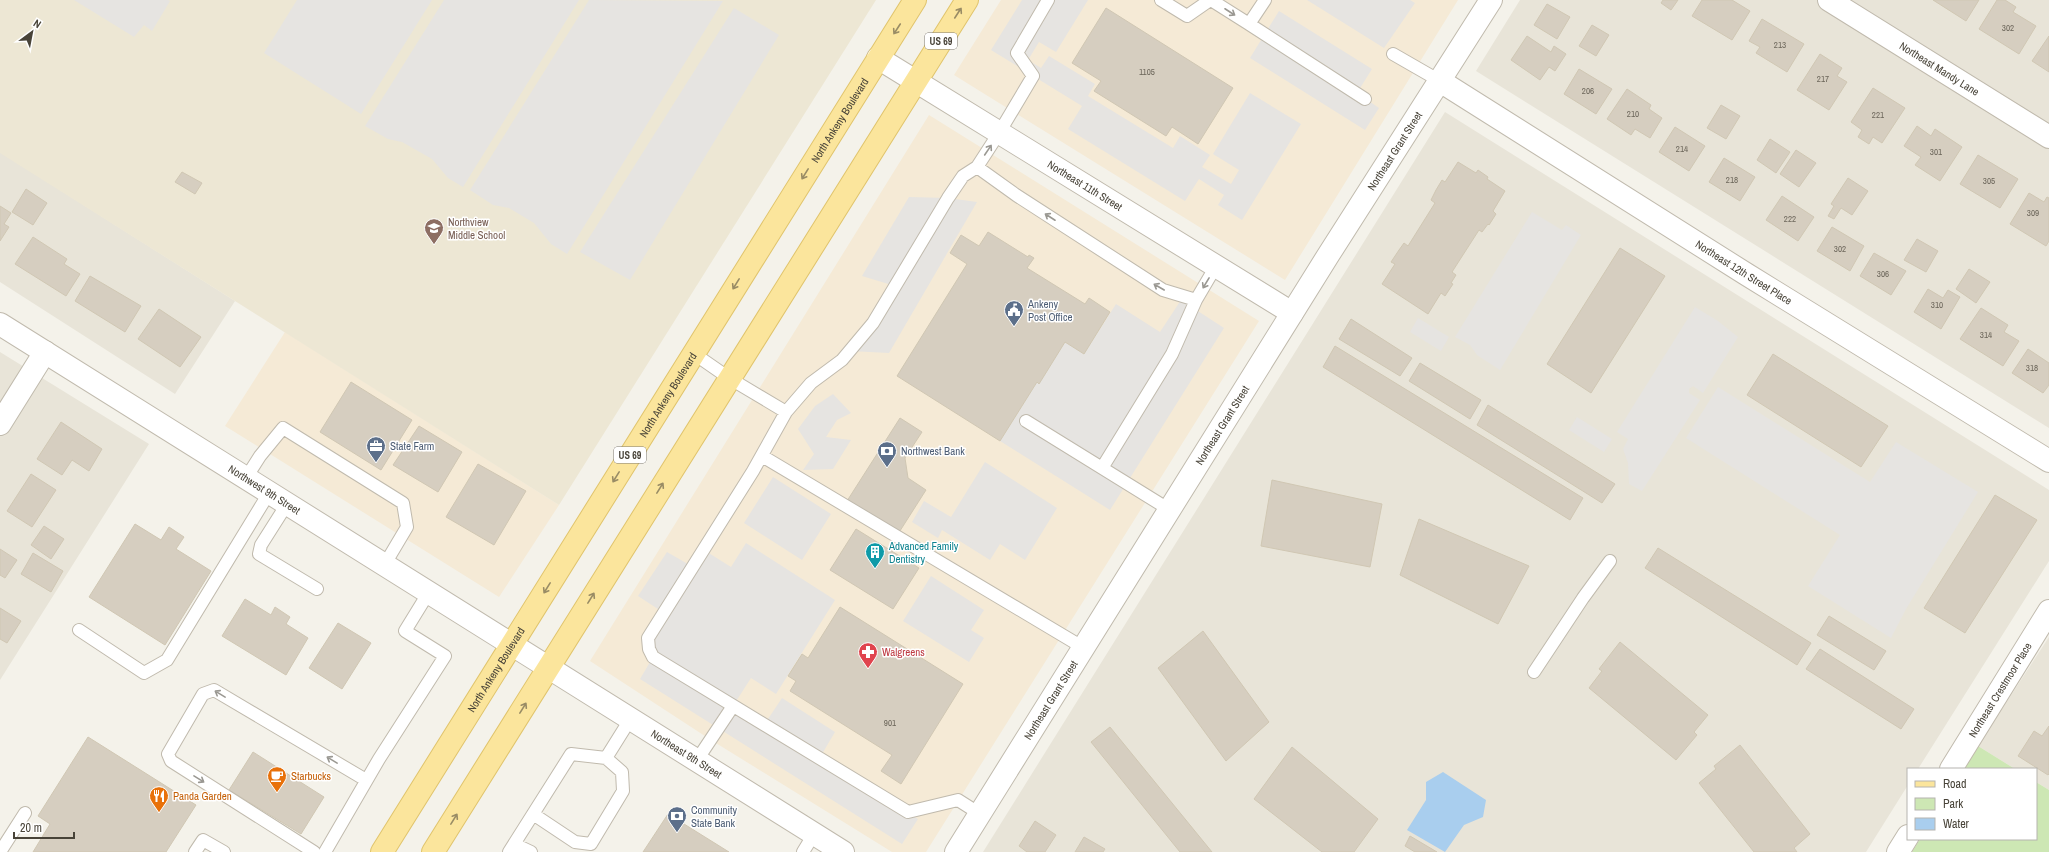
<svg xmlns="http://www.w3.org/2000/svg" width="2049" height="852" viewBox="0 0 2049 852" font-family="'Archivo Narrow',sans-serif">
<rect width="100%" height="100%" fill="#f4f2ea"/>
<path fill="#e8e4d8" d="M 1520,0 L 2049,0 L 2049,428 L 1476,71 Z
M 1445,112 L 2049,490 L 2049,561 L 1918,769 L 1908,769 L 1908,785 L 1866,852 L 983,852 Z
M 0,152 L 235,301 L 175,394 L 0,282 Z
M 0,352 L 149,444 L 0,680 Z
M 2049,637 L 2049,790 L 2036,782 L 2036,769 L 2015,769 L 1978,746 Z"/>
<path fill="#f5ead6" d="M 1001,0 L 1458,0 L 1285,280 L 954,75 Z
M 929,115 L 1259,321 L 926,852 L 892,852 L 711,740 L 590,661 Z
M 285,332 L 559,505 L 499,597 L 225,426 Z"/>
<path fill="#ede7d4" d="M 0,0 L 876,0 L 559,505 L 0,153 Z"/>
<path fill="#cde7b4" d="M 1978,746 L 2015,769 L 1964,769 Z
M 2036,782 L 2049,790 L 2049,852 L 1912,852 L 1920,839 L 2036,839 Z"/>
<path fill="#e6e4e1" d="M 74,0 L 168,0 L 170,1 L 152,31 L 144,25 L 134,37 Z
M 297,0 L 432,0 L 361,114 L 264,53 Z
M 444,0 L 579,0 L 463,187 L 448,178 L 432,159 L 402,142 L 388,139 L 365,126 Z
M 589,0 L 723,1 L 567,254 L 551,244 L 534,223 L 509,208 L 493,205 L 470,190 Z
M 1022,0 L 1088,0 L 1056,52 L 1039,42 L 1028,60 L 1041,68 L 1049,56 L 1095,84 L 1088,96 L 1173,148 L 1180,136 L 1210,155 L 1202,167 L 1231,184 L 1239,170 L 1213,154 L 1250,93 L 1301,124 L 1242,220 L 1218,205 L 1224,195 L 1199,179 L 1185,201 L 1068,129 L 1082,106 L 991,50 Z
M 1307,0 L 1410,0 L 1415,3 L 1384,48 Z
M 734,8 L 779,35 L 630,280 L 580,252 Z
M 1279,11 L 1372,69 L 1357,93 L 1379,108 L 1365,130 L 1250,58 Z
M 909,197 L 948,198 L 977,202 L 889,353 L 850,351 L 895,286 L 862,276 Z
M 1532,212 L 1562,230 L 1566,225 L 1581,235 L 1500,370 L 1477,355 L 1470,345 L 1455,337 Z
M 1181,300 L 1224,328 L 1110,510 L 1000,441 L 1037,382 L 1039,383 L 1065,342 L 1084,354 L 1116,304 L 1160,332 Z
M 1695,307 L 1718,321 L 1738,337 L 1703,393 L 1693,386 L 1689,389 L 1689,393 L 1700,400 L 1642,491 L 1629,484 L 1628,463 L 1623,449 L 1628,439 L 1617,432 Z
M 1418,318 L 1449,337 L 1441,351 L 1410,332 Z
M 1718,387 L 1870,482 L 1896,442 L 1978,492 L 1906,609 L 1891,638 L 1808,586 L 1840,535 L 1686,438 Z
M 833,394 L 851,413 L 837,420 L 826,437 L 851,440 L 833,469 L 803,470 L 814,454 L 798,429 L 815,406 Z
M 1577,417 L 1612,439 L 1604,452 L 1569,430 Z
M 985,462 L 1057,508 L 1025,560 L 1000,544 L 990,560 L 942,530 L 938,538 L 912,522 L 924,501 L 951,517 Z
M 773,477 L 831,514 L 802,560 L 744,523 Z
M 746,543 L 835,600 L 776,694 L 751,678 L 733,706 L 764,725 L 782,698 L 835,732 L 819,759 L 918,819 L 902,844 L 640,679 L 653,657 L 649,649 L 664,613 L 638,596 L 667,552 L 693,567 L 704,550 L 731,567 Z
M 931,576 L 984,610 L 971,630 L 984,638 L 969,662 L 903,621 Z"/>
<path fill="#a9ceee" d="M 1443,772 L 1486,800 L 1483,817 L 1464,825 L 1445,852 L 1407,830 L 1426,800 L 1426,782 Z"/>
<path fill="#d6cec0" stroke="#d0c7b3" d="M 1663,0 L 1678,0 L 1671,10 L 1661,3 Z
M 1702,0 L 1732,0 L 1750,11 L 1732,40 L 1692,16 Z
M 1933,0 L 1979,0 L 1966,21 Z
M 1997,0 L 2005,0 L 2016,7 L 2013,12 L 2036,26 L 2019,54 L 1979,29 Z
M 1547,4 L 1570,17 L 1557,39 L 1534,25 Z
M 1106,8 L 1233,88 L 1198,144 L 1172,127 L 1166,136 L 1094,91 L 1101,81 L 1072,63 Z
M 1762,19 L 1804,44 L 1787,72 L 1756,53 L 1760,47 L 1749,41 Z
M 1592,25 L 1609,35 L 1596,56 L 1579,46 Z
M 1527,36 L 1551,52 L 1554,46 L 1566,54 L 1555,71 L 1549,67 L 1540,80 L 1511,60 Z
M 2049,36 L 2049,72 L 2032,61 Z
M 1820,54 L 1842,68 L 1837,76 L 1847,82 L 1829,110 L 1797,90 Z
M 1579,69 L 1612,89 L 1596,114 L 1564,94 Z
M 1873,88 L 1905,108 L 1882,143 L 1873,137 L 1869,144 L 1858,137 L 1862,130 L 1851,122 Z
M 1627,89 L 1651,105 L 1649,109 L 1662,118 L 1650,138 L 1635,129 L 1631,135 L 1607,119 Z
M 1721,105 L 1740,116 L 1726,139 L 1707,128 Z
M 1917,126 L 1931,136 L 1935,129 L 1962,147 L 1940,181 L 1915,165 L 1921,157 L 1904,146 Z
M 1675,127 L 1705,146 L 1689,171 L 1659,152 Z
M 1770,139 L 1790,152 L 1776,173 L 1757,160 Z
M 1796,150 L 1816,163 L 1799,187 L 1780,174 Z
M 1978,155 L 2018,179 L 2000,208 L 1960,184 Z
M 1724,158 L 1755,177 L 1740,201 L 1709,182 Z
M 1458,162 L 1476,173 L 1478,170 L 1488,177 L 1487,179 L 1505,191 L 1493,211 L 1496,214 L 1489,225 L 1488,224 L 1482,232 L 1479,230 L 1452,272 L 1456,275 L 1451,283 L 1453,284 L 1445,296 L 1441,293 L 1428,314 L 1382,284 L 1395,264 L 1391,262 L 1399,250 L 1404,243 L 1408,246 L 1435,203 L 1431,200 L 1436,190 L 1442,180 L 1445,182 Z
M 182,172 L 202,183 L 195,194 L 175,182 Z
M 1848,178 L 1868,191 L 1852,215 L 1841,208 L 1834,219 L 1828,216 L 1834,206 L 1831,204 Z
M 26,189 L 47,203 L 33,225 L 12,212 Z
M 2029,193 L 2044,202 L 2047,197 L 2049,198 L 2049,241 L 2046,246 L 2010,224 Z
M 1782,196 L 1814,217 L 1798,241 L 1766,220 Z
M 0,206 L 11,213 L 4,224 L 9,227 L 0,241 Z
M 1832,227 L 1864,246 L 1850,271 L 1817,251 Z
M 988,232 L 1028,257 L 1029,255 L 1034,258 L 1027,268 L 1085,304 L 1089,298 L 1110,312 L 1084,354 L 1065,342 L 1039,384 L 1037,382 L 1000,441 L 897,376 L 967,264 L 950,253 L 961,235 L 979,246 Z
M 33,237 L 67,259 L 64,264 L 80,274 L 66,296 L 15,264 Z
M 1917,239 L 1938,251 L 1926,272 L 1904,260 Z
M 1620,248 L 1665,276 L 1591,393 L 1547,364 Z
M 1874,253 L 1906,271 L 1891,295 L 1860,276 Z
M 1969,269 L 1990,282 L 1976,303 L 1956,289 Z
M 90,276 L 141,306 L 125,332 L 75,301 Z
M 1928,289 L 1943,298 L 1948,290 L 1960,297 L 1941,329 L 1914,312 Z
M 1981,308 L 2008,325 L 2004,332 L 2019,341 L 2003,366 L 1960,339 Z
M 159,309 L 201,337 L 180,367 L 138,339 Z
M 1351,319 L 1412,358 L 1400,376 L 1339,339 Z
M 1335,346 L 1583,498 L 1570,520 L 1323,367 Z
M 2028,349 L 2049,363 L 2049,385 L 2043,393 L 2012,373 Z
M 1773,354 L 1888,426 L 1861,467 L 1747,395 Z
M 1420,363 L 1481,400 L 1470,419 L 1409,381 Z
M 351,382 L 412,420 L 381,470 L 320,432 Z
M 1488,405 L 1615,484 L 1602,503 L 1477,425 Z
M 900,418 L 922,432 L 905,458 L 908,478 L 926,490 L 898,534 L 847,501 Z
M 61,422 L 102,449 L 89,471 L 72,460 L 62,475 L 37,459 Z
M 419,426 L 462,452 L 438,492 L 393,465 Z
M 478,464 L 526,491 L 494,545 L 446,517 Z
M 31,474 L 56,490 L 32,527 L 7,511 Z
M 1272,480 L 1382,504 L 1370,567 L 1261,546 Z
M 1995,495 L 2037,520 L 1965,633 L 1924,608 Z
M 1419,519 L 1529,566 L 1498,624 L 1400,575 Z
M 135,524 L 161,540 L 169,527 L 184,537 L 176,549 L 211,571 L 165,645 L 89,597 Z
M 44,526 L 64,539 L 51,559 L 31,545 Z
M 856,529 L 919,568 L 893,609 L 830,570 Z
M 1658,548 L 1811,643 L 1797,665 L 1645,568 Z
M 0,549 L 17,560 L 5,578 L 0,575 Z
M 33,553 L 63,571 L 51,592 L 21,574 Z
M 245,599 L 271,615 L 275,607 L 290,617 L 286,624 L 308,638 L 286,675 L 222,636 Z
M 840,607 L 963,684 L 901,784 L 881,771 L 892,755 L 790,691 L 796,681 L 788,676 L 802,654 L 808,658 Z
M 0,608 L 21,621 L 7,643 L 0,639 Z
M 1829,616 L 1886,651 L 1874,670 L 1817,635 Z
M 338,623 L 371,643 L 342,689 L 309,668 Z
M 1203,631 L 1269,722 L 1226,761 L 1158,668 Z
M 1620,642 L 1708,715 L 1694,732 L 1697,735 L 1676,760 L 1589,688 L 1602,671 L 1599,669 Z
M 1820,649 L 1914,709 L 1901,729 L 1806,669 Z
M 2049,726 L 2049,774 L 2048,775 L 2018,756 L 2034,731 L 2042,736 Z
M 1110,727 L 1212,852 L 1180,852 L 1091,742 Z
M 88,737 L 196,805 L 166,852 L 33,852 L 50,824 L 38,816 Z
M 1740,745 L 1810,834 L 1794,848 L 1797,852 L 1754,852 L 1699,783 L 1716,769 L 1714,766 Z
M 1292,747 L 1378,819 L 1354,852 L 1322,852 L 1254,799 Z
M 253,752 L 324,797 L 301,834 L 229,790 Z
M 668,814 L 729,852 L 643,852 Z
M 1035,821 L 1056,835 L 1045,852 L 1027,852 L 1019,846 Z
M 1410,836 L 1437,852 L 1415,852 L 1405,846 Z
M 1084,837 L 1105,849 L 1103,852 L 1075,852 Z"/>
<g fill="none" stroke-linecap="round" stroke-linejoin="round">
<g stroke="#c0baad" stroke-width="14">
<path id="service" d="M 1161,0 L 1187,16 L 1210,0
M 1211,0 L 1249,24
M 1265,0 L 1249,24 L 1365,99
M 1393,54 L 1440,81
M 977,167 L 1016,195 L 1163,290 L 1196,300
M 693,353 L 729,378 L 786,412 L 753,471 L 648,638 L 649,649 L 653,657 L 908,812 L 958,800 L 980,814
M 786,412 L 811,383 L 842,360 L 873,323 L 948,198 L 963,176 L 977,167 L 999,133 L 1033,76 L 1017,53 L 1048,0
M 1026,421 L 1170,510
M 762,456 L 1084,648
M 1102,468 L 1172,354 L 1196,300 L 1216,266
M 246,478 L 260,456 L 283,428 L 403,503 L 407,527 L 385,564
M 287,504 L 261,545 L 259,554 L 317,589
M 79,630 L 144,673 L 167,660 L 269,493
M 1534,672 L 1583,598 L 1610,561
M 697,760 L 733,706
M 533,814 L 575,842 L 591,844 L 623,791 L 622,772 L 606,758
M 514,844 L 531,852
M 0,852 L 25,813
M 195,852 L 203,840 L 224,852
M 314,852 L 171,761 L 168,754 L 203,694 L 214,690 L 366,780
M 325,852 L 379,759 L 445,656 L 405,631 L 429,592
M 509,852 L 571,754 L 606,758 L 631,718
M 803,852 L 814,834"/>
</g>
<g stroke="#c0baad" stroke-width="24">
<g id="minor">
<path id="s1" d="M 1829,0 L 2049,137"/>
<path id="s2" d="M 878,58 L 1292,313"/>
<path id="s3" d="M 1440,81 L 1746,274 L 2049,461"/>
<path d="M 0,424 L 45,352"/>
<path id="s4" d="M 1951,769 L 2049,611"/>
<path id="s5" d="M 956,852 L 1329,254 L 1491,0"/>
<path d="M 1898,852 L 1908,836"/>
</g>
</g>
<g stroke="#c0baad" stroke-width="24">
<g id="tertiary">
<path id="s6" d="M 0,324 L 843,852"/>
</g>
</g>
<g stroke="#e0c46c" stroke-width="24">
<g id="primary">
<path id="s7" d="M 382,852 L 915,0"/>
<path d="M 433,852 L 967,0"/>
</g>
</g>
<use href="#service" stroke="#fff" stroke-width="12"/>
<use href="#minor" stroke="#fff" stroke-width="22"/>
<use href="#tertiary" stroke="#fff" stroke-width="22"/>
<use href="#primary" stroke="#fbe59c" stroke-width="22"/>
</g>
<defs><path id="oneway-shaft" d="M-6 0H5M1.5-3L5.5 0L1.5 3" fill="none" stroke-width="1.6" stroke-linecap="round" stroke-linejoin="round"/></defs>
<g stroke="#9a9892">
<use href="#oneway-shaft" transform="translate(1230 12) rotate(33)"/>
<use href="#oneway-shaft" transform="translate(988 150) rotate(-56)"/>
<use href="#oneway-shaft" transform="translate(1050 217) rotate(-147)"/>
<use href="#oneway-shaft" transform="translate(1206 283) rotate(121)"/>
<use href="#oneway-shaft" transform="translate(1159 287) rotate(-150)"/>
<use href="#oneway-shaft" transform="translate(220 694) rotate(-149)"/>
<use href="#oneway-shaft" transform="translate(332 760) rotate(-149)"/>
<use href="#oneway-shaft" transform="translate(199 779) rotate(32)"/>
</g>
<g stroke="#998c65">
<use href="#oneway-shaft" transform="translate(958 13) rotate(-57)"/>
<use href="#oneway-shaft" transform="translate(897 29) rotate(123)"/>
<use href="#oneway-shaft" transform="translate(805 174) rotate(122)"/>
<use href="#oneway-shaft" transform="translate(736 284) rotate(122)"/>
<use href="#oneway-shaft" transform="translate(616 477) rotate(122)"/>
<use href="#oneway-shaft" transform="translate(660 488) rotate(-58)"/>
<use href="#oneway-shaft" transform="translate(547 588) rotate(122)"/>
<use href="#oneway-shaft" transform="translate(591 598) rotate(-58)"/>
<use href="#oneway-shaft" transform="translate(523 708) rotate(-58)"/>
<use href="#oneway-shaft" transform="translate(454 819) rotate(-58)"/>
</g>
<defs>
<g id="school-pin" transform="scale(1)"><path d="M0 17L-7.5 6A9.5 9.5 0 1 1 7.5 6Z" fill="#8d6e63" stroke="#fff"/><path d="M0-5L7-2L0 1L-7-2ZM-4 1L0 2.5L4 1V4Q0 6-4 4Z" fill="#fff"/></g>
<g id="civic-pin" transform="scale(1)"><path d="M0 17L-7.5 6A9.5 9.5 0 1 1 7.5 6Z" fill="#5c6f8a" stroke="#fff"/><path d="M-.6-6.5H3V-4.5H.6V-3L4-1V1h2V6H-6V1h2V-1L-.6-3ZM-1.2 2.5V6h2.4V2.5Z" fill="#fff"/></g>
<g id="office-pin" transform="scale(1)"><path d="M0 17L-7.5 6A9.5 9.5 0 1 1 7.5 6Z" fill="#5c6f8a" stroke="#fff"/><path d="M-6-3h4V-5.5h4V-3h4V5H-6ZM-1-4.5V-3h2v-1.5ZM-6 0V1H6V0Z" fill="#fff"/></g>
<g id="bank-pin" transform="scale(1)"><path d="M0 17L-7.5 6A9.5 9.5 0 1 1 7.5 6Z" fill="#5c6f8a" stroke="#fff"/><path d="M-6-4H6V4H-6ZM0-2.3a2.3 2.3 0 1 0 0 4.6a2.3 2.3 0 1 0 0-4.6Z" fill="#fff"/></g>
<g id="building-pin" transform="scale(1)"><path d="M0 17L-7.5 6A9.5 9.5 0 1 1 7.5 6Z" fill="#0f9aa8" stroke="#fff"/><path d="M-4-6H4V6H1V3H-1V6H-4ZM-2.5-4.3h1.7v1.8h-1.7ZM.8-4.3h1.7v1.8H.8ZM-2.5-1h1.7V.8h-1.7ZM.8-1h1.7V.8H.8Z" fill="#fff"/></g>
<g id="pharmacy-pin" transform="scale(1)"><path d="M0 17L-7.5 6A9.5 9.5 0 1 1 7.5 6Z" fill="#e0444e" stroke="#fff"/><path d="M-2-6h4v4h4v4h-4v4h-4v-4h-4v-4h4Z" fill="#fff"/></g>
<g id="cafe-pin" transform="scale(1)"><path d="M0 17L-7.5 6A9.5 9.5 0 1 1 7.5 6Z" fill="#e8710a" stroke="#fff"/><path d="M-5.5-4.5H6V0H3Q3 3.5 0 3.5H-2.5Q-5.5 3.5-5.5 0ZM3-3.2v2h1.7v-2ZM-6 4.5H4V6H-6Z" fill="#fff"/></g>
<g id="restaurant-pin" transform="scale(1)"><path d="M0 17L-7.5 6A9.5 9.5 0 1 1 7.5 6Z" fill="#e8710a" stroke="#fff"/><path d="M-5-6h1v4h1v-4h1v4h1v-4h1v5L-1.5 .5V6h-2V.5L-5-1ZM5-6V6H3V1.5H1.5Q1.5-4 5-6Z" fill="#fff"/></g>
</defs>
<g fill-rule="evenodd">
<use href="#school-pin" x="434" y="228"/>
<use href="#civic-pin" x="1014" y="310"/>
<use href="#office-pin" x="376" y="446"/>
<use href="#bank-pin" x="887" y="451"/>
<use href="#building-pin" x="875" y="552"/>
<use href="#pharmacy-pin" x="868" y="652"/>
<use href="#cafe-pin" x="277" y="776"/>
<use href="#restaurant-pin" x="159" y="796"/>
<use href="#bank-pin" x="677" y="816"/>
</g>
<g text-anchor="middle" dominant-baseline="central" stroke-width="3" stroke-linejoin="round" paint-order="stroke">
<g font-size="9" fill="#6c665a">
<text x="2008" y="28">302</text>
<text x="1780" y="45">213</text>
<text x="1147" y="72">1105</text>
<text x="1823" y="79">217</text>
<text x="1588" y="91">206</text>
<text x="1633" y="114">210</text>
<text x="1878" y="115">221</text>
<text x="1682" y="149">214</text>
<text x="1936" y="152">301</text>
<text x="1732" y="180">218</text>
<text x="1989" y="181">305</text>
<text x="2033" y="213">309</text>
<text x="1790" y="219">222</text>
<text x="1840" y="249">302</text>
<text x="1883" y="274">306</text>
<text x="1937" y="305">310</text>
<text x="1986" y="335">314</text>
<text x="2032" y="368">318</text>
<text x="890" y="723">901</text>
</g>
<g fill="#fff" stroke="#7f7b74" stroke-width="1">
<rect x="925" y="33" width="32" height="16" rx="3"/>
<rect x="614" y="447" width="32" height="16" rx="3"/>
</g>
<g font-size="10" font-weight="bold" fill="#484338">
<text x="941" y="41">US 69</text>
<text x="630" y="455">US 69</text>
</g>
<g font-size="11" fill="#484338" stroke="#fff">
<text stroke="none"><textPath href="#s1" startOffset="130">Northeast Mandy Lane</textPath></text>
<text stroke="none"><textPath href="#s7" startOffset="863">North Ankeny Boulevard</textPath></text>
<text stroke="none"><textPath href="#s5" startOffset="827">Northeast Grant Street</textPath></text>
<text stroke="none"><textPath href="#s2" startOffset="243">Northeast 11th Street</textPath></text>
<text stroke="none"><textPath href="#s3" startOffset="359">Northeast 12th Street Place</textPath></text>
<text stroke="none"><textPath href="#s7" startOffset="539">North Ankeny Boulevard</textPath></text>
<text stroke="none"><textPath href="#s5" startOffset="503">Northeast Grant Street</textPath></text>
<text stroke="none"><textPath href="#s6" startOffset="312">Northwest 9th Street</textPath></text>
<text stroke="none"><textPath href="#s7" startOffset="215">North Ankeny Boulevard</textPath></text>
<text stroke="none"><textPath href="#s4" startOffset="93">Northeast Crestmoor Place</textPath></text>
<text stroke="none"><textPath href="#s5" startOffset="179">Northeast Grant Street</textPath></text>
<text stroke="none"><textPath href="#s6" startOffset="810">Northeast 9th Street</textPath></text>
</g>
<g font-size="11" fill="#785e54" stroke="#fff" text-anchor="start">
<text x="448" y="222">Northview<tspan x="448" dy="13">Middle School</tspan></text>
</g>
<g font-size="11" fill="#4e5e75" stroke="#fff" text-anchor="start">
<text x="1028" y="304">Ankeny<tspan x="1028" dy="13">Post Office</tspan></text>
<text x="390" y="446">State Farm</text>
<text x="901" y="451">Northwest Bank</text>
<text x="691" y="810">Community<tspan x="691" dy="13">State Bank</tspan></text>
</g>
<g font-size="11" fill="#0d838f" stroke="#fff" text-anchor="start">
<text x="889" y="546">Advanced Family<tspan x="889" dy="13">Dentistry</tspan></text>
</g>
<g font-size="11" fill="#be3a42" stroke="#fff" text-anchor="start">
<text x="882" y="652">Walgreens</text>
</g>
<g font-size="11" fill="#c56008" stroke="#fff" text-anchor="start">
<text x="291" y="776">Starbucks</text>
<text x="173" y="796">Panda Garden</text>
</g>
</g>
<rect x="1907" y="768" width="130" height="72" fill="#ffffff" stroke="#b6b4af"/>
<rect x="1915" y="781" width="20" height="6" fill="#fbe59c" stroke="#b6b4af"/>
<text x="1943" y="788" font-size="12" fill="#484338">Road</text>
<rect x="1915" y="798" width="20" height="12" fill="#cde7b4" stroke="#b6b4af"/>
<text x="1943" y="808" font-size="12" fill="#484338">Park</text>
<rect x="1915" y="818" width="20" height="12" fill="#a9ceee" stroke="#b6b4af"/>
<text x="1943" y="828" font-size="12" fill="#484338">Water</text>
<g transform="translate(32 32) rotate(32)" stroke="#ffffff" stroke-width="3" paint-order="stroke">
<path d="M0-3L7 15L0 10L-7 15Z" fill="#484338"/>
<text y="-6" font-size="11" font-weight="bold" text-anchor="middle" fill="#484338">N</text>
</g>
<path d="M14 832v6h60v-6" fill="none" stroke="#484338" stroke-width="2"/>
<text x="20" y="832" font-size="12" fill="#484338" stroke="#ffffff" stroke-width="3" paint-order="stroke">20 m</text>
</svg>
